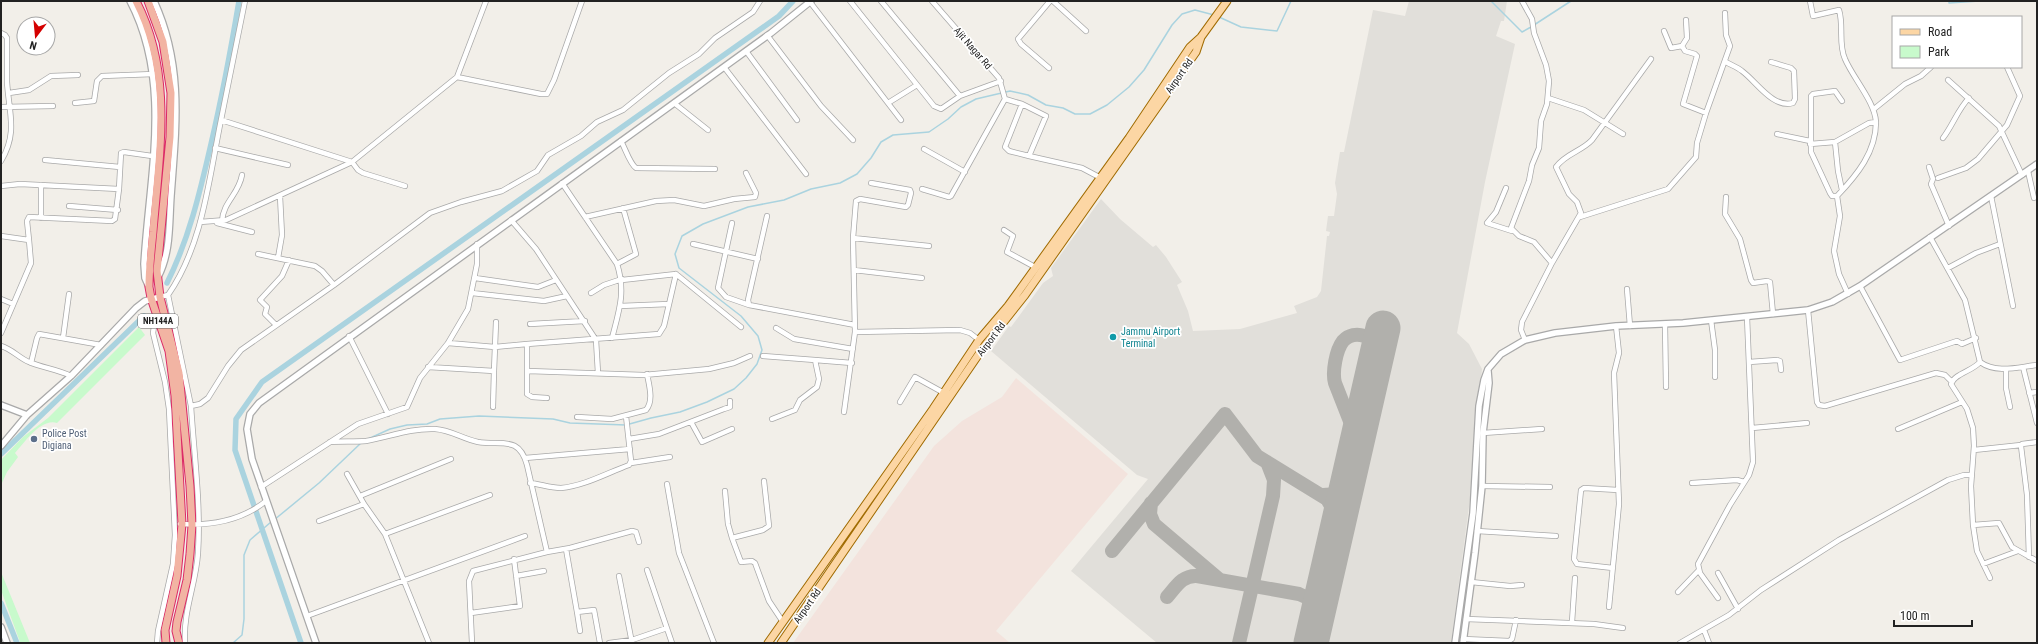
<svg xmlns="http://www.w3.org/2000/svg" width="2038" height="644" viewBox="0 0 2038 644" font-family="'Roboto Condensed',sans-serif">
<rect width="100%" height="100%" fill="#f2efe9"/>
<path fill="#f3e3dd" d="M 1016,378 L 1128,474 L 996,631 L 1010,643 L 793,643 L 934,446 L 962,421 L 1002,397 Z"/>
<path fill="#e1dfda" d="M 1409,1 L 1507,1 L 1504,21 L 1501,21 L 1496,36 L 1515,44 L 1485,182 L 1457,333 L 1469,344 L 1482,369 L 1470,499 L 1451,643 L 1157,643 L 1071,571 L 1148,479 L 1137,475 L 991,351 L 1009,326 L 1011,327 L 1043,283 L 1053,276 L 1051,268 L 1101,199 L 1120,219 L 1153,247 L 1156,245 L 1166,257 L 1182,282 L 1177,285 L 1188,311 L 1193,331 L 1240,329 L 1297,313 L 1294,306 L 1317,297 L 1321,291 L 1327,236 L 1329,236 L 1330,232 L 1326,231 L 1328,216 L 1334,216 L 1337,194 L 1335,183 L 1340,152 L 1344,152 L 1373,10 L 1405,16 Z"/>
<path fill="#c8facc" d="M 139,327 L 145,335 L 57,423 C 41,418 25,442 15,453 L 18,457 L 7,472 L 1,485 L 1,460 L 23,437 L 48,418 Z
M 1,572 L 30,643 L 20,642 L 1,590 Z"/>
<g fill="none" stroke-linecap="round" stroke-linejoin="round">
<path stroke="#aad3df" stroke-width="1.5" d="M 1491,1 L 1522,32 L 1531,27
M 1949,1 L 1949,3 L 1979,1
M 1219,17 L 1241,27 L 1277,31 L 1291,1
M 1534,25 L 1571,1
M 368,439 L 390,429 L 407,425 L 427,424 L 440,419 L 479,416 L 553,419 L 570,423 L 626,425 L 651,418 L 680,412 L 707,402 L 734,389 L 746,378 L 757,364 L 762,350 L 758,336 L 741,316 L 679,268 L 675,254 L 682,236 L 703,224 L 748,207 L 784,200 L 811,189 L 840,183 L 857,174 L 871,158 L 881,142 L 893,135 L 929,132 L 948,119 L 961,107 L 976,99 L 1010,91 L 1028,95 L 1046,105 L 1063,108 L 1075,114 L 1090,114 L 1107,105 L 1129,87 L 1144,70 L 1172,25 L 1182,14 L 1195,10 L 1214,15
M 274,520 L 319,483 L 361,443
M 233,643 L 242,635 L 244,619 L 244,555 L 250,540 L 271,522"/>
<path stroke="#aad3df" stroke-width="5.5" d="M 167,283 C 189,239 200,192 211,144 C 222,97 231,49 239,1
M 1,454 L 144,316
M 1,603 L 17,643
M 301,643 L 235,450 L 236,419 L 262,382 L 779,16 L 793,1"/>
<path stroke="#b1b0ac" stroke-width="14" d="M 1357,443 L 1355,434 L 1335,383 C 1332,372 1336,350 1343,341 C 1355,328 1375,337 1381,351 L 1380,365 L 1368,397
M 1323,495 L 1338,494 L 1346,489
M 1151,503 L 1150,514 L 1154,524 L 1220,580
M 1112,551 L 1225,414 L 1257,456 L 1327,499 L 1334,511 L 1338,525
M 1167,597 C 1176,587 1182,575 1197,576 L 1299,594 L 1310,599 L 1318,612
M 1239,643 L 1273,496 L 1274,480 L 1267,462"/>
<path stroke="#b1b0ac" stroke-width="35" d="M 1311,643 L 1383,328"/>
<g stroke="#a9a9a9" stroke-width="6">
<path id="minor" d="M 850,1 L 934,106 L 941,109 L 960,96
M 881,1 L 960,96 L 1001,81
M 932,1 L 999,78 L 1005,99
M 1053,1 L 1086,31
M 1522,1 L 1532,19 L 1534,33 L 1546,65 L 1549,81 L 1547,104 L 1541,121 L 1539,148 L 1532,165 L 1529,181 L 1511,228 L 1519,236 L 1534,242 L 1552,263 L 1581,213 L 1577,202 L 1569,194 L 1556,167 C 1565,154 1582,151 1592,140 L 1651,59
M 1810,1 L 1813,16 L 1839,10 C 1844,26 1838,44 1845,59 C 1853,78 1875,102 1876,122
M 810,2 L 901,120
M 1664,31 L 1671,48 L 1682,46 L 1687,38 L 1686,20
M 1,33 L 5,35 L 7,38 C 7,53 7,68 7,82 C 9,113 18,133 1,161
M 767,35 L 821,106 L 853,140
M 1682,46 L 1685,51 L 1695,54 L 1697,56 L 1683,104 L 1706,113 L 1730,46 L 1726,35 L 1725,13
M 746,51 L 797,120
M 1726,62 C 1731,65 1737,67 1742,71 C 1756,81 1773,109 1793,103 L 1795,99 L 1794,71 L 1791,68 L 1771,62
M 724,67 L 806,174
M 1049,68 L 1021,44 L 1018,39 L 1050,1
M 457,77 L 541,94 L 547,94 L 554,80 L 582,1
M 1948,80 L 1999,126 L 2022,175
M 9,93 L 29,90 L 51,76 L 78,75
M 1548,98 L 1584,110 L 1623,134
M 1005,99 L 1022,104 L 1046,116 L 1029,156 L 1082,168 L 1099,177
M 75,103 L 94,101 L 97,81 L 102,76 L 154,74
M 674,103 L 708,130
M 888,103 L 917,85
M 1022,104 L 1005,147 L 1009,151 L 1029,156
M 1,107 L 53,106
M 1874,109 L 1905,84 L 1921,76 L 1931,67
M 1777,134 L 1810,141
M 1943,138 C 1953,125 1958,109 1969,98
M 621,141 C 625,148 630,164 636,168 L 715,169
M 1835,142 L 1869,123 L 1876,122 C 1876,152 1857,175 1837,196
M 1810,144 L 1835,142 L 1838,171 L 1842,190
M 215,148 L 288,165
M 924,149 L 965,172
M 45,160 L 120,167
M 1929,167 L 1933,179 L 1931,184 L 1949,226
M 2028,171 L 2034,198
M 1938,178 L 1966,168 L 1978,159 L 2007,125 L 2020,96 L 2007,67
M 562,183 L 617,264 C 626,292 619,311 612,338
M 871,183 L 910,190 L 911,193 L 908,205 L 906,207 L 860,199 L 856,201 L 853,238 L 855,332 L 960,330 L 970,333 L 979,340
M 1,186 L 20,184 L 119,189
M 405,186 L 363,173 L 358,170 L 352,162 L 457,77 L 486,1
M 1506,188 L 1496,212 L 1487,223 L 1512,231
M 922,189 L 949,197 L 951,196 L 1005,99
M 1837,196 L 1832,196 L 1830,193 L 1811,152 L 1811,96 L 1813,94 L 1835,91 L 1842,101
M 1837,196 L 1840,216 L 1834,251 L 1839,274 L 1848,294
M 1991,196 L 2013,306
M 1726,197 L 1725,214 L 1740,239 L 1751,280 L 1753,283 L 1767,281 L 1770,282 L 1773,314
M 69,206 L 118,210
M 767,216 L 748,300 L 749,305 L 855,325
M 585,217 L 656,201 L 674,200 L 704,206 L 734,199 L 755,197 L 756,193 L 746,173
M 1580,217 L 1668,189 L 1696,157 L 1697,143 L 1706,113
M 41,218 L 41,185
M 511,220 L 536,249 L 596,340 L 598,373
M 222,221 C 223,202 239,194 242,175
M 200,222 L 226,220 L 352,162 L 221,120 L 245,1
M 217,223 L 252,232
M 732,223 L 718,288 L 726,297 L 749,305
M 1004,230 L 1013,236 L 1007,252 L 1035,267
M 1,236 L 29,240 L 27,221 L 29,217 L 112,221 L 115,219 L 119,189 L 121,153 L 124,152 L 152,156
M 1930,237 L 1965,300 L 1980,362 C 1997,374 2018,367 2037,365
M 853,238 L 929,246
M 693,244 L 758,259
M 258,254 L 315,266 L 322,271 L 334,285
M 278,258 L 282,235 L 280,196
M 617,264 L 636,254 L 623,208
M 1948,268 L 1976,253 L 2000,244
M 854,270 L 922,278
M 676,274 L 741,327
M 475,278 L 538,287 L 556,280
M 1860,286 L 1900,360 L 1957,341 L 1962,344 L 1976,338
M 1627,289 L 1630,326
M 472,293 L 544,301 L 567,296
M 591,293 L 604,285 L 622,279
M 168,295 L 191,406 L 200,404 L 208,398 L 228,366 L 241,350 L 334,285 L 430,213 L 461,202 L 502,191 L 537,171 L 548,155 L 581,136 L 597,122 L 623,110 L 669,73 L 699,54 L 715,38 L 753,12 L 760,1
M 160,297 L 168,295 C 203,245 209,178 221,120
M 1,299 L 13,304
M 620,306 L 669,304
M 1808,310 L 1817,402 L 1819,405 L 1825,406 L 1936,373 L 1945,375 L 1952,382
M 156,313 L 153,333 L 165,382 L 169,409 L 175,535 L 173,564 L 158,631 L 157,643
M 1711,320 L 1715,350 L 1715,377
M 530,324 L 585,321
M 1665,324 L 1666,387
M 276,325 L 265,314 L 267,307 L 260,300 L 282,276 L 289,260
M 776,328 L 794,339 L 853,349
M 1,333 L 31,263 L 29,240
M 349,336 L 388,414
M 63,338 L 69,294
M 1525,340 L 1521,330 L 1522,322 L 1552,263
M 448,343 L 495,347 L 527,344 L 527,394 L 532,397 L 547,398
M 527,344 L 659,334 L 664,326 L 676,274 L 622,280
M 1,346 C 12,349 19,358 29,362 C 43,368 57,369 71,376
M 763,356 L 815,360
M 1749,362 L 1777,360 L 1780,361 L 1781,370
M 1980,362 C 1973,371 1955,373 1951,384 L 1967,409 L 1973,428 L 1974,446 L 1971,486 L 1973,525 L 1977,551 L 1990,578
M 31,363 L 37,338 L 39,334 L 101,345
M 428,367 L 494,371 L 493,407
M 2023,367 L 2037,423
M 2006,369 L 2006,388 L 2010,407
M 494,371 L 496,322
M 528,371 L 644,375 L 709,369 L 734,363 L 750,356
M 2029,393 L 2037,392
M 900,402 L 915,377 L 944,393
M 844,412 L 855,332
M 577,417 L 612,419 L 646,410 C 654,401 649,385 647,374
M 772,419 L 795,410 L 800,400 L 817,387 L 819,379 L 815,360 L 852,363
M 691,422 L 702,442 L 732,429
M 1752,428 L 1807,423
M 1898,429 L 1962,402
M 1483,433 L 1542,429
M 629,439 L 659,434 L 724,409 L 730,407 L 730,401
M 330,442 C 341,441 354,442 366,441 C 390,437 409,428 435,429 C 451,430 463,439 478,442 C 501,446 519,435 527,465 L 547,552 L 473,571 L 469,581 L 472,643
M 1974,450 L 2021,445
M 525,458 L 630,449
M 631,463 L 670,457
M 347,474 L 364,504 L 385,534 L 429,643
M 530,483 C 540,484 550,488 561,488 C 584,486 607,473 629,465 L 631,461 L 626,416
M 1692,483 L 1737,480 L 1744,482
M 667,484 L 679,553 L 714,643
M 1482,486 L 1550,487
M 261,487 L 358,424 L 407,407 L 420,378 L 448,343 L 468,309 L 477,264 L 477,244
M 725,491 L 728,524 L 732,538 L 763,530 L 769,526 L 764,481
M 360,496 L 451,459
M 319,521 L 364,504
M 180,524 C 211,526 241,521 266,501
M 1973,525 L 1999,523 L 2012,547 L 2037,561
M 1477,531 L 1556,536
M 385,534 L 490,495
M 732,538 L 741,562 L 752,561 L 755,563 L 769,601 L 783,622
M 566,549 L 577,612
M 547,552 L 570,548 L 632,531 L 636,532 L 639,542
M 2029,557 L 2027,495 L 2021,446 L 2022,444 L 2037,442
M 1983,564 L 2018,551
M 1613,568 L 1577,564 L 1574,559 L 1581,490 L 1584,488 L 1618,490
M 647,570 L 672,643
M 1718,573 L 1738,609
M 516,576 L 544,571
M 619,576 L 632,643
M 1471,582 L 1510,586 L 1522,585
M 1678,592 L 1699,570
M 1718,598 L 1700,573 L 1698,564 L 1730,505 L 1749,475 L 1753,462 L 1747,317
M 1609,607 L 1619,504 L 1614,373 L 1619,353 L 1616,326
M 471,613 L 520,606 L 514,559
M 307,616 L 525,536
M 1466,619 L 1594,624 L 1623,628
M 1572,622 L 1575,578
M 1704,630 L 1709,643
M 580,631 L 577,612 L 594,610 L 600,643
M 1463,639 L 1509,641 L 1512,639 L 1516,620
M 185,643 C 183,611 196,584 198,553 C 201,504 194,454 191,406
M 609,643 L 632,640 L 667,628
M 1680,643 L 1729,615 L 1761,590 L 1839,540 L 1948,480 L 1964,475 L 1971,475"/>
</g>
<g stroke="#a9a9a9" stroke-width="8">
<path id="tertiary" d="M 130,1 C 173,83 149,177 144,264 L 145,278 L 148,285
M 154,1 C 184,66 176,127 171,196 C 169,224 171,252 158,277
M 1,405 L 27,415
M 1,446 L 27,415 L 71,376 L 136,308 L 145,301 L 160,297
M 1,627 L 7,643
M 316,643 L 252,459 L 247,429 L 250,414 L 259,403 L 771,33 L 811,1
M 1455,643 L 1473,513 L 1479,406 L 1484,380 L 1488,369 L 1501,354 L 1525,340 L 1555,333 L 1616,326 L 1683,323 L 1808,310 L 1832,302 L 1860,286 L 2037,164
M 1463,643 L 1475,553 L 1482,486 L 1483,433 L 1489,383 L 1488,371"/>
</g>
<g stroke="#a06b00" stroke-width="9">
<path id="primary" d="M 768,643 L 933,409 L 979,340 L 1008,306 L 1129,138 L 1190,47 L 1201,37 L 1227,1
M 781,643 L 983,348 L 1025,295 L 1196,52 L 1201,37"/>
</g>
<g stroke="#dc2a67" stroke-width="9">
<path id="trunk" d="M 136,1 C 174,75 159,153 153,232 C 151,251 149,269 149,287 L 151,298 L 169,351 L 175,396 L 182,524 L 177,576 L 165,630 L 166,643
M 148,1 L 163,42 L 171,93 L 170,137 L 157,271 L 160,297 L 179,373 L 190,486 L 192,525 L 190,554 L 187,580 L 177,622 L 176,631 L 179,643"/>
</g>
<use href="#minor" stroke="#fff" stroke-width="4.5"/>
<use href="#tertiary" stroke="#fff" stroke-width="5.5"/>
<use href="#primary" stroke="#fcd6a4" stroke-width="7"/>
<use href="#trunk" stroke="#f2b4a3" stroke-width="7"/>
</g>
<circle fill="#0f9aa8" stroke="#fff" stroke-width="1.5" cx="1113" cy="337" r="4"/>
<circle fill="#5c6f8a" stroke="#fff" stroke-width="1.5" cx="34" cy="439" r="4"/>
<g text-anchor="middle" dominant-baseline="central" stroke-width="3.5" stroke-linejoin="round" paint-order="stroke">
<rect fill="#fff" stroke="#646464" stroke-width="1" x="138" y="314" width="40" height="14" rx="3"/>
<g font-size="9" font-weight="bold" fill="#222">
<text x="158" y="321">NH144A</text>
</g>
<g font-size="10" fill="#222" stroke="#fff">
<text transform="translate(973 48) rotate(49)">Ajit Nagar Rd</text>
<text transform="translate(1179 76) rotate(-55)">Airport Rd</text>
<text transform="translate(991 339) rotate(-53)">Airport Rd</text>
<text transform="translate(807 606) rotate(-55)">Airport Rd</text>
</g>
<g font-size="10" fill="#0d838f" stroke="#fff" text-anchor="start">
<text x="1121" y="331">Jammu Airport<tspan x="1121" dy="12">Terminal</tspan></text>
</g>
<g font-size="10" fill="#4e5e75" stroke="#fff" text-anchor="start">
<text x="42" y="433">Police Post<tspan x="42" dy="12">Digiana</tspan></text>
</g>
</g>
<rect width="2038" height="644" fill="none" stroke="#222222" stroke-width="4"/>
<rect x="1892" y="16" width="130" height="52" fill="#ffffff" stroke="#a7a7a7"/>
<rect x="1900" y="29" width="20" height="6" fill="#fcd6a4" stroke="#a7a7a7"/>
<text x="1928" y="36" font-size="12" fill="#222222">Road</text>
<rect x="1900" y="46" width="20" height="12" fill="#c8facc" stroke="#a7a7a7"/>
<text x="1928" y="56" font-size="12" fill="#222222">Park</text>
<g transform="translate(36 36) rotate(196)"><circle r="19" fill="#ffffff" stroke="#a7a7a7"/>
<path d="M0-3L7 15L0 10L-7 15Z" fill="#d40000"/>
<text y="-6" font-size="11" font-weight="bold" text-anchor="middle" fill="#222222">N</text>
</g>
<path d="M1894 620v6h78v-6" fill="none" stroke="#222222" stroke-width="2"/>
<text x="1900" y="620" font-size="12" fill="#222222" stroke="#ffffff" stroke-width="3" paint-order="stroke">100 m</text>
</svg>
